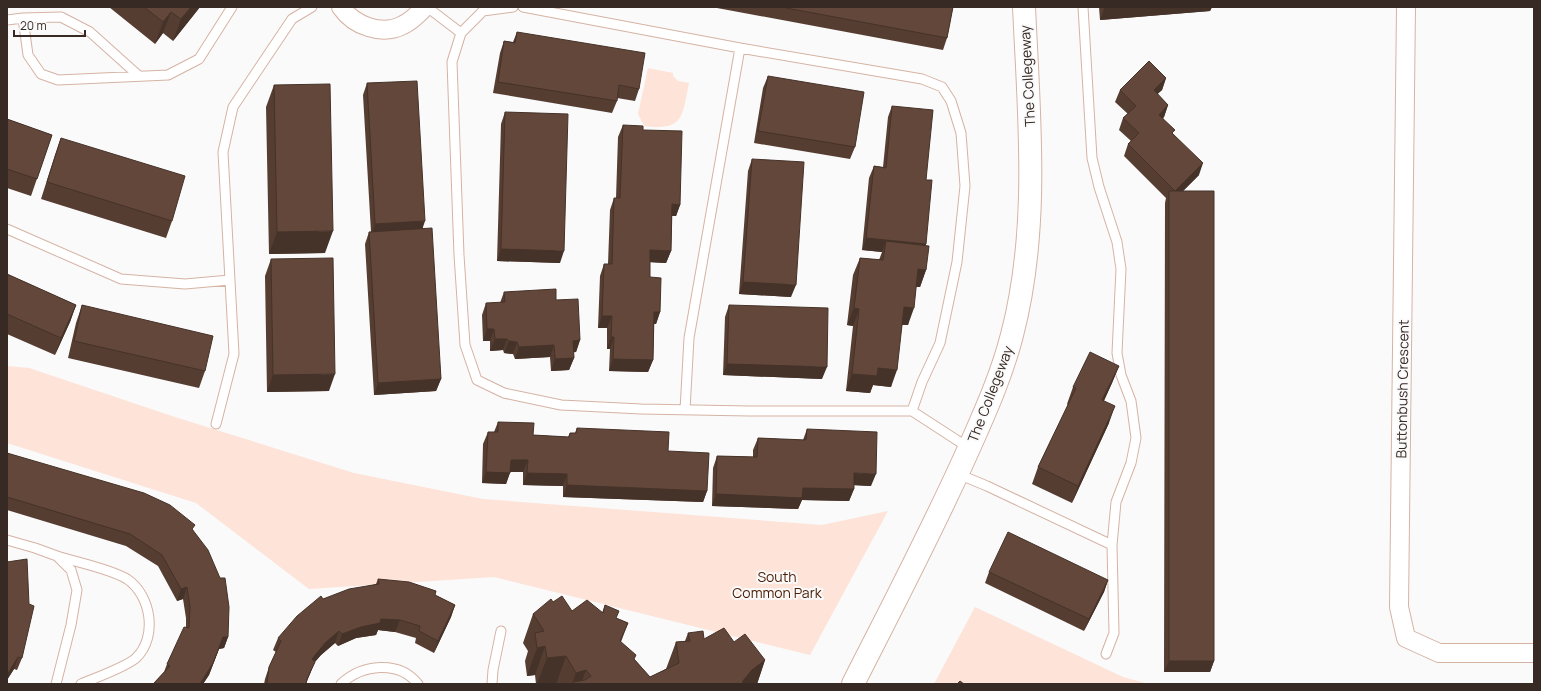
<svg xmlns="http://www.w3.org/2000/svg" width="1541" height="691" viewBox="0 0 1541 691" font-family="Manrope,sans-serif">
<rect width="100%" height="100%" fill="#fafafa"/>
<path fill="#fde3d8" d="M 648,68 L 673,73 L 673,76 L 678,81 L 689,83 C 682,117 684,131 644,126 L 638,114 Z
M 7,366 L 29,368 L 175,417 L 354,473 L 483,499 L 822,525 L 888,511 L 810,655 L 494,577 L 309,589 L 196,503 L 7,443 Z
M 975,607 L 1123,677 L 1149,684 L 934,684 Z"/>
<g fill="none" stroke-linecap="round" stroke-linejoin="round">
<g stroke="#d5b3a4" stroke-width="11">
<path id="service" d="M 427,7 L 461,33
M 513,7 L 483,11 L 461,33 L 452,62 L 459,255 L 465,345 L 477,380 L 504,393 L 561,405 L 641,409 L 749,411 L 912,411 L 922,382 L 940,343 L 957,262 L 965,186 L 961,133 L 951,101 L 942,87 L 922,79 L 740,48 L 523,7
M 1083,7 L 1092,158 L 1099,187 L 1117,242 L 1121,269 L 1117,353 L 1121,375 L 1131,401 L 1136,438 L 1131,463 L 1116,502 L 1112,545 L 1114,633 L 1106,654
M 23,18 L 61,17 L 90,32 L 139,76
M 7,20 L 23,18 L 28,55 L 41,74 L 58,80 L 168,75 L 199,59 L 232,7
M 7,229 L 121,279 L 185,284 L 230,280
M 685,410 L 689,338 L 740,48
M 912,411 L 969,448
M 216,424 L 234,354 L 223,152 L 233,107 L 292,19 L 312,7
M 958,474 L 987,486 L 1112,545
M 7,540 L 35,548 L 57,556 L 71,570 L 77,590 L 71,625 L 56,684
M 57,556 C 76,562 111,569 127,579 C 151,595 158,637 136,658 C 126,667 95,678 81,684
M 341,684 C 362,664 399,660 418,684
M 492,684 L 493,670 L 501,631"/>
</g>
<g stroke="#d5b3a4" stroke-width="20">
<path id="minor" d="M 341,7 C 354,26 382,36 403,25 C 412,21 418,14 425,7
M 1406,7 L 1399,607 L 1406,638 L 1439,653 L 1534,653"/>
</g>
<g stroke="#d5b3a4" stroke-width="24">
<path id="tertiary" d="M 853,684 C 893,605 934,527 970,446 C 986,410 1002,374 1012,335 C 1040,228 1029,116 1024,7"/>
</g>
<use href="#service" stroke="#fff" stroke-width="9"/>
<use href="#minor" stroke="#fff" stroke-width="18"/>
<use href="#tertiary" stroke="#fff" stroke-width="22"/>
</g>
<path fill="#553d32" d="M 109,7 L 200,7 L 173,41 L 163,33 L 155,44 Z
M 717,7 L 953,7 L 947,38 L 943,50 L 717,8 Z
M 1099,7 L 1212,7 L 1210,11 L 1100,20 Z
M 517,32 L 639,89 L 635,101 L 617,98 L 617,101 L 612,113 L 493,93 L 500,53 L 504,41 L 513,42 Z
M 768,76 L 855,147 L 850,159 L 754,143 L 763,88 Z
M 1166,78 L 1162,90 L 1157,94 L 1168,105 L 1164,117 L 1163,118 L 1173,134 L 1199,175 L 1183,191 L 1214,661 L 1210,672 L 1164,672 L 1165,203 L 1166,198 L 1124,156 L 1128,144 L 1131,141 L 1119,130 L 1123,118 L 1128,114 L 1115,102 L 1120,90 Z
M 367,83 L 423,228 L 441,379 L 436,391 L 374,395 L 365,244 L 369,232 L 371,232 L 363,95 Z
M 274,85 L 325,253 L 269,254 L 266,107 Z
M 892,106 L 926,180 L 926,244 L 925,246 L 926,270 L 920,287 L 916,287 L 908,325 L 902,325 L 891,387 L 873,385 L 870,393 L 846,391 L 853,326 L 847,325 L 853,275 L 860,258 L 879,260 L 882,252 L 862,250 L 869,178 L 874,166 L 883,167 L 888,117 Z
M 505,112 L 560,263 L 497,261 L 501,124 Z
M 7,119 L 52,135 L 31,196 L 7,188 Z
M 623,125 L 643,130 L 680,205 L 676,216 L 672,216 L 671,251 L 666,263 L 650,262 L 650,277 L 660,312 L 656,324 L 654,324 L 653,360 L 648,372 L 609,371 L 610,349 L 607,349 L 607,328 L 598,328 L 600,276 L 604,264 L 608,264 L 610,210 L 614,198 L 616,198 L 618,137 Z
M 61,138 L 172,221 L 166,238 L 41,199 L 55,155 Z
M 752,159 L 791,297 L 739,294 L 748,171 Z
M 271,259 L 329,391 L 267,392 L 265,276 Z
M 7,274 L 76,305 L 70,322 L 55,355 L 7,334 Z
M 504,292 L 556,300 L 580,340 L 576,352 L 573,352 L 574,358 L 569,370 L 551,371 L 550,357 L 515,359 L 513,354 L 504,353 L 503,350 L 490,351 L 490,341 L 483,341 L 482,315 L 486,303 L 500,303 Z
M 82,305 L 205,371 L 199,388 L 68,358 L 76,323 Z
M 729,305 L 822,379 L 723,375 L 725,317 Z
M 1119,366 L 1112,383 L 1104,401 L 1109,423 L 1072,503 L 1032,484 L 1038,467 L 1068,405 L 1067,404 L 1073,387 Z
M 498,422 L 533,435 L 568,437 L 570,433 L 575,433 L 577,428 L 668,451 L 707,491 L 703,502 L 563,497 L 563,486 L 523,485 L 523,472 L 510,472 L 506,484 L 482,483 L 483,444 L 488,432 L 494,432 Z
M 807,429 L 871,486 L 854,485 L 854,489 L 849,501 L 802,500 L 798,509 L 712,506 L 713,468 L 717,456 L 753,457 L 753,450 L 758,438 L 803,440 Z
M 7,453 L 193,530 L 228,637 L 224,648 L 219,649 L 209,675 L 203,684 L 153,684 L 164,672 L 167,664 L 186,627 L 186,618 L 183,599 L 177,601 L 158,566 L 126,546 L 7,510 Z
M 7,562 L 22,658 L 17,670 L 14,669 L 7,680 Z
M 989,572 L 1108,580 L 1104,592 L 1084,631 L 985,583 Z
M 378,579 L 435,595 L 455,605 L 451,617 L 434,653 L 415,643 L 416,638 L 395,632 L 378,630 L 376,635 L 356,638 L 338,646 L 335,643 L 321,655 L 314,663 L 306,684 L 264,684 L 265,679 L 269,667 L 276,652 L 273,650 L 278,638 L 323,599 L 376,584 Z
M 553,602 L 572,611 L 602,613 L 605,605 L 616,618 L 628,623 L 621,642 L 634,659 L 650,677 L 666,669 L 676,642 L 685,641 L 688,633 L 704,639 L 734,642 L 765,660 L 757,684 L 536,684 L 535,675 L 527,676 L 525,661 L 528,651 L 523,643 L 533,614 Z"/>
<path fill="#453229" d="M 191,7 L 200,7 L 173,41 L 181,19 Z
M 1105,7 L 1212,7 L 1210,11 L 1100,20 Z
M 171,12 L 163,33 L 155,44 L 163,22 Z
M 1166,78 L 1162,90 L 1149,102 L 1154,90 Z
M 1168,105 L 1164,117 L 1154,127 L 1159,115 Z
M 1203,163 L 1199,175 L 1171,203 L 1175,191 Z
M 672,204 L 680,205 L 676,216 L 668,216 Z
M 425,221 L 421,233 L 371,236 L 375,224 Z
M 333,231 L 325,253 L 269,254 L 277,232 Z
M 866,238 L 926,244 L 921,256 L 886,241 L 882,252 L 862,250 Z
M 501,249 L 564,251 L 560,263 L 497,261 Z
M 650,250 L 671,251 L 666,263 L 646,262 Z
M 918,269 L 926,270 L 920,287 L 912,286 Z
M 743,282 L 796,285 L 791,297 L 739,294 Z
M 76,305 L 70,322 L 55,355 L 61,338 Z
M 904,307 L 914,308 L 908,325 L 898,324 Z
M 854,308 L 859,309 L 853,326 L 847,325 Z
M 654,312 L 660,312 L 656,324 L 650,323 Z
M 602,316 L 612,316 L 607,328 L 598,328 Z
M 487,329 L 494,329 L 490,341 L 483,341 Z
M 611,337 L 614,337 L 610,349 L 607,349 Z
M 495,339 L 507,339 L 503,350 L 490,351 Z
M 580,340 L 576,352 L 568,353 L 573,341 Z
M 509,341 L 517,342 L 513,354 L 504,353 Z
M 554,345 L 550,357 L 515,359 L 519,347 Z
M 574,358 L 569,370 L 551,371 L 555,359 Z
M 613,359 L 653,360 L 648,372 L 609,371 Z
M 727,364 L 827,367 L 822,379 L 723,375 Z
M 1119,366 L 1112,383 L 1096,417 L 1102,400 Z
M 878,368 L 897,370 L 891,387 L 873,385 L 870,393 L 846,391 L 852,374 Z
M 335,374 L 329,391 L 267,392 L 273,375 Z
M 441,379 L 436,391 L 374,395 L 378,383 Z
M 1115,406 L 1109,423 L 1072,503 L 1078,486 Z
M 511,460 L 528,460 L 523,472 L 506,472 Z
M 486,472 L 510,473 L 506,484 L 482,483 Z
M 527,473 L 567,474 L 563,486 L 523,485 Z
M 854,473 L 876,474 L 871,486 L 850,485 Z
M 567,485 L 707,491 L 703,502 L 563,497 Z
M 803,488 L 854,489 L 849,501 L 802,500 L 798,509 L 712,506 L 716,494 Z
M 1108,580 L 1104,592 L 1084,631 L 1089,619 Z
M 187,587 L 183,599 L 177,601 L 181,589 Z
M 455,605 L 451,617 L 434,653 L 438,641 Z
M 381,619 L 400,620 L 395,632 L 378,630 L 376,635 L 356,638 L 338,646 L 342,634 Z
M 339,631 L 335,643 L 321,655 L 314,663 L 310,674 L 305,684 L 312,659 L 325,643 Z
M 223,637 L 228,637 L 224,648 L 219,649 L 209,675 L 203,684 L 200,684 Z
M 545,646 L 535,675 L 527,676 L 537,648 Z
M 566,656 L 556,684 L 537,684 L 547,658 Z
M 18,657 L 14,669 L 7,680 L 7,675 Z
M 765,660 L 757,684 L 741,684 L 742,682 L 752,670 Z
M 1169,661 L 1214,661 L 1210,672 L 1164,672 Z
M 586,670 L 581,684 L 573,682 L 572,684 L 576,673 Z"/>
<path fill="#63473a" stroke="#453229" d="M 144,7 L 191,7 L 181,19 L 171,12 L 163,22 Z
M 781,7 L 953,7 L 947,38 Z
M 517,32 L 645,53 L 639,89 L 619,85 L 617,101 L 498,82 L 504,41 L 515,43 Z
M 1149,61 L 1166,78 L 1154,90 L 1168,105 L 1159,115 L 1175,130 L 1172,133 L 1203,163 L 1175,191 L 1128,144 L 1139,133 L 1123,118 L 1136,106 L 1120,90 Z
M 768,76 L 864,92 L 855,147 L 758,131 Z
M 417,81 L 425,221 L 375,224 L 367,83 Z
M 330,84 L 333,231 L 277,232 L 274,85 Z
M 892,106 L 933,110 L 926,180 L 932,180 L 926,244 L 866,238 L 874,166 L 886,168 Z
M 505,112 L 568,114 L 564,251 L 501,249 Z
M 7,119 L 52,135 L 37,179 L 7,169 Z
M 623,125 L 643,126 L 643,130 L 682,131 L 680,205 L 672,204 L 671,251 L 650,250 L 650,277 L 661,278 L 660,312 L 654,312 L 653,360 L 613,359 L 614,337 L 611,337 L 612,316 L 602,316 L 604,264 L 612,264 L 614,198 L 620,198 Z
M 61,138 L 185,176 L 172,221 L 47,182 Z
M 752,159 L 804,162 L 796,285 L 743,282 Z
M 1169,191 L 1214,191 L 1214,661 L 1169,661 Z
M 432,228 L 441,379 L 378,383 L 369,232 Z
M 886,241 L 929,246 L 926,270 L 918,269 L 914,308 L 904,307 L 897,370 L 878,368 L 877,376 L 852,374 L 859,309 L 854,308 L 860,258 L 883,260 Z
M 333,258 L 335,374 L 273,375 L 271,259 Z
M 7,274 L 76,305 L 61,338 L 7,314 Z
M 556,289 L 556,300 L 578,299 L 580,340 L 573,341 L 574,358 L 555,359 L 554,345 L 519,347 L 517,342 L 509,341 L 507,339 L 495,339 L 494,329 L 487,329 L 486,303 L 505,302 L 504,292 Z
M 82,305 L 213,336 L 205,371 L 74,341 Z
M 729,305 L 828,308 L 827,367 L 727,364 Z
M 1090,352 L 1119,366 L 1102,400 L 1115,406 L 1078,486 L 1038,467 L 1076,388 L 1073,387 Z
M 498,422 L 534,423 L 533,435 L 569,437 L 570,433 L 576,433 L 577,428 L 669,432 L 668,451 L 709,453 L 707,491 L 567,485 L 567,474 L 527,473 L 528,460 L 511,460 L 510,473 L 486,472 L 488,432 L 498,432 Z
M 807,429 L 877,432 L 876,474 L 854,473 L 854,489 L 803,488 L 802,498 L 716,494 L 717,456 L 757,457 L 758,438 L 806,440 Z
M 7,453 L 144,493 L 170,505 L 195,525 L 192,529 L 208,550 L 220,578 L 225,578 L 229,607 L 228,637 L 223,637 L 213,663 L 200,684 L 154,684 L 154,683 L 170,666 L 167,664 L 184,627 L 189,628 L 190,607 L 187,587 L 181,589 L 162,555 L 130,534 L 7,497 Z
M 1008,532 L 1108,580 L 1089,619 L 989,572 Z
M 27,559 L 29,604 L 34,606 L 22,658 L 18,657 L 7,675 L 7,562 Z
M 378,579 L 409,582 L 436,591 L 435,595 L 455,605 L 438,641 L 419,631 L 420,626 L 400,620 L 381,619 L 380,623 L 361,627 L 342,634 L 339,631 L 325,643 L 312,659 L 315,662 L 307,679 L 306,684 L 267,684 L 269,667 L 281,641 L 278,638 L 297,616 L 321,596 L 323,599 L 349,589 L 379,584 Z
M 562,596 L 572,611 L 587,600 L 603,613 L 605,605 L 619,611 L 616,618 L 628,623 L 620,641 L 636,655 L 634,659 L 650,677 L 679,663 L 676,642 L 690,641 L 688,633 L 703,631 L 704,639 L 724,628 L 734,642 L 745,634 L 765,660 L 752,670 L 742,682 L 747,684 L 573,684 L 573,682 L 585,680 L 591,676 L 586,670 L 576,673 L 566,656 L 547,658 L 545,646 L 537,648 L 535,633 L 544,631 L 533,614 L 551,599 L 553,602 Z
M 960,681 L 964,684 L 957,684 Z"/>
<g text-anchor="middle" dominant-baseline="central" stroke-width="4" stroke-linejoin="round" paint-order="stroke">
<g font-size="14" fill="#372924" stroke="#fafafa">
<text transform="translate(1027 76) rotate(-93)">The Collegeway</text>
<text transform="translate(1402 389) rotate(-89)">Buttonbush Crescent</text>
<text transform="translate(990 394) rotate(-69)">The Collegeway</text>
</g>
<g font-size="14" fill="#4b1c03" stroke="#fafafa">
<text x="777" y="576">South<tspan x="777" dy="16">Common Park</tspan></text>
</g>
</g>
<rect width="1541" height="691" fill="none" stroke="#372924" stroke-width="16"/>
<path d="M14 30v6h71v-6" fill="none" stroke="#372924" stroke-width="2"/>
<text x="20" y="30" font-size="12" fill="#372924" stroke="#fafafa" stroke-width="3" paint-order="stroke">20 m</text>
</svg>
